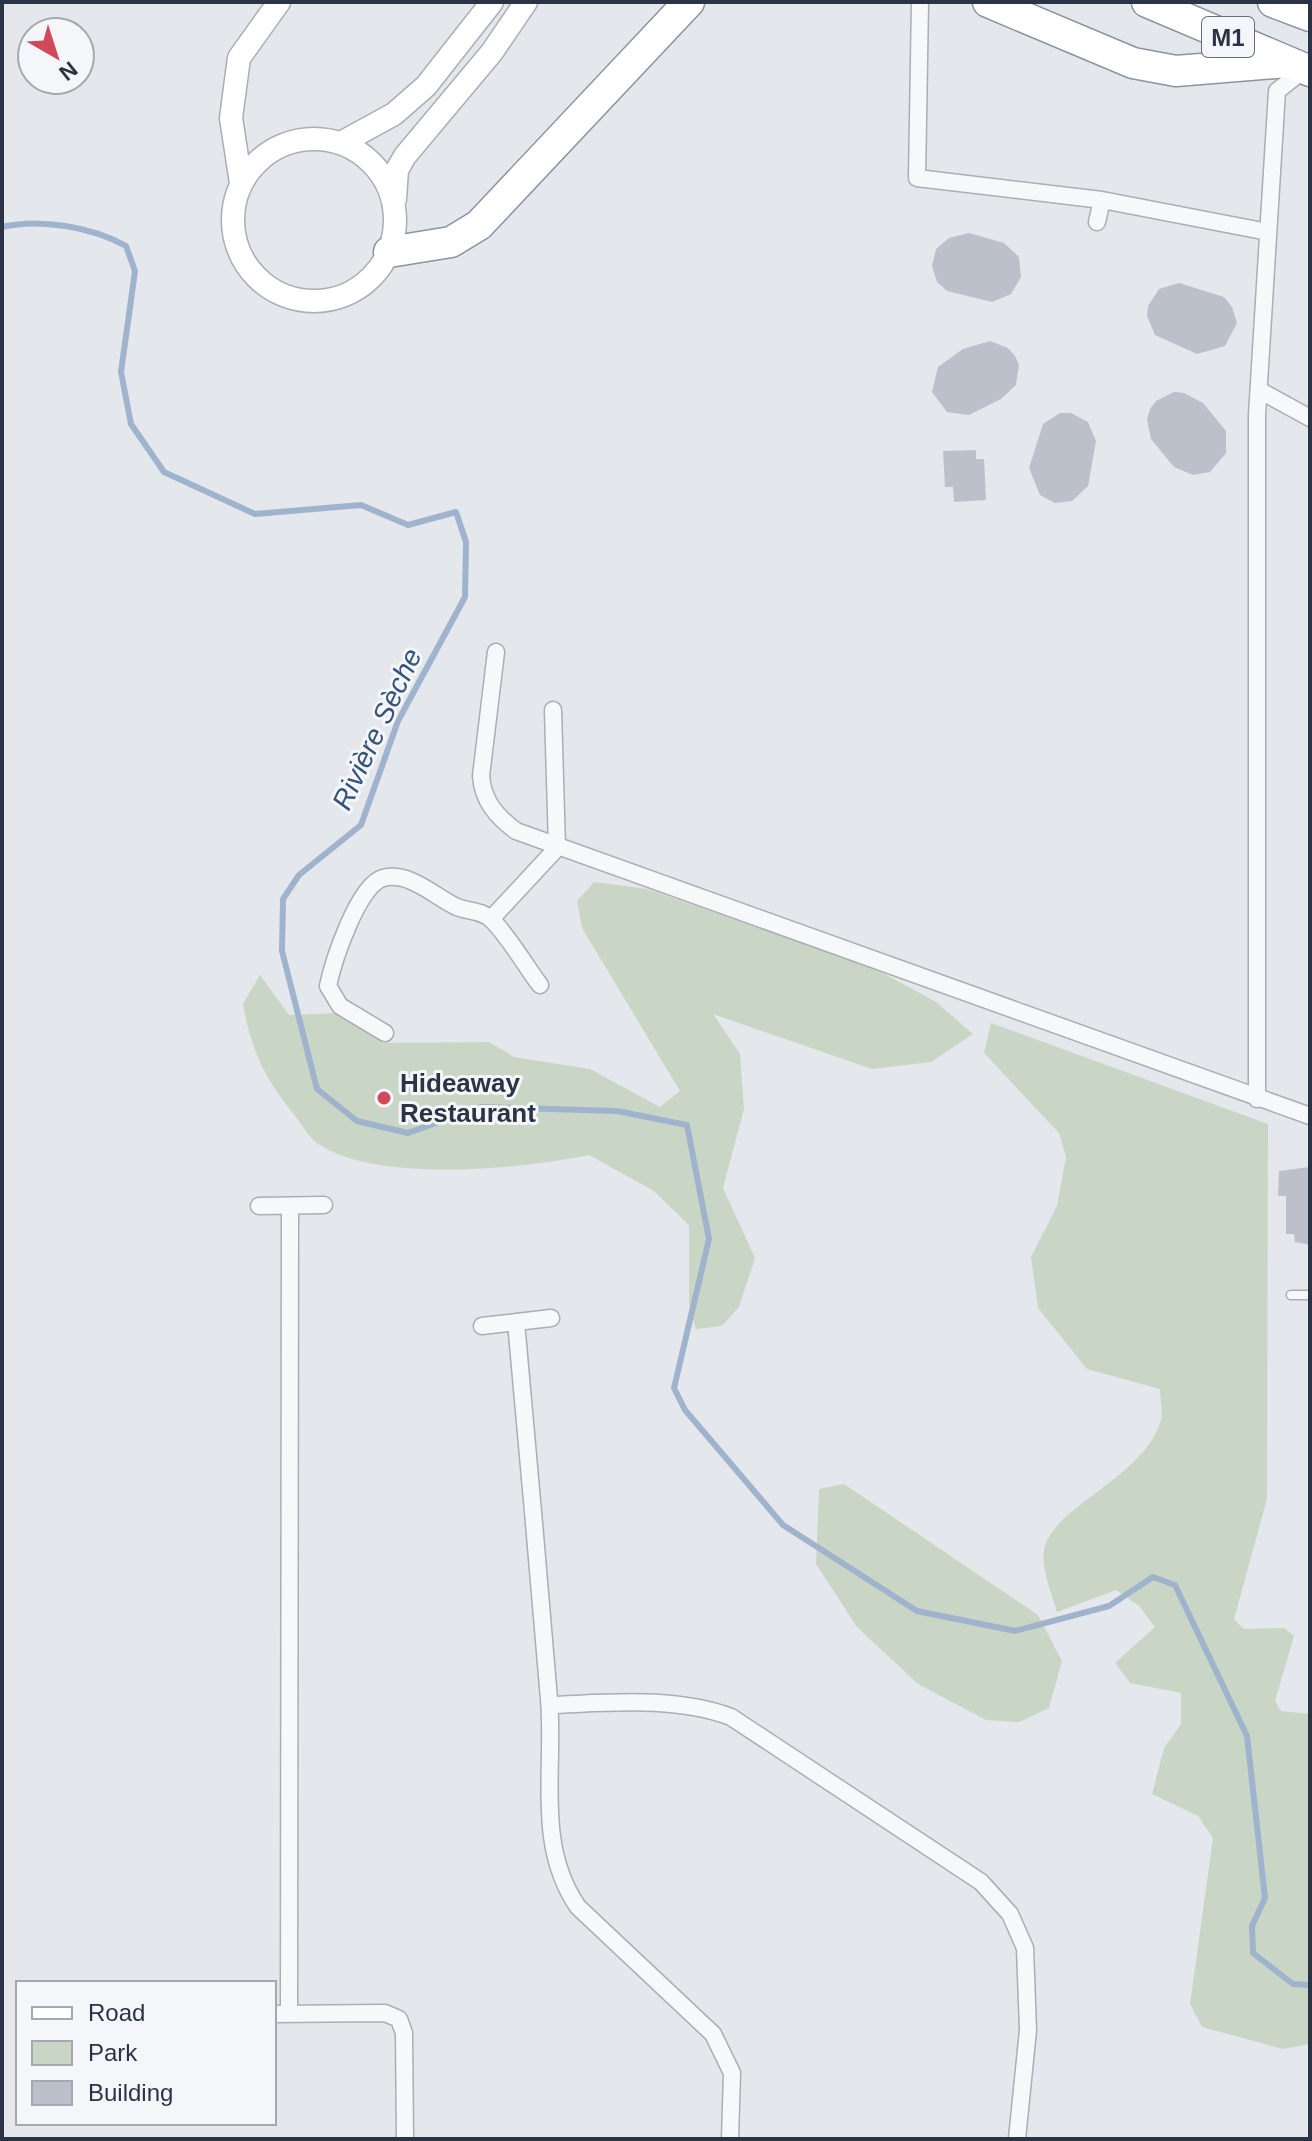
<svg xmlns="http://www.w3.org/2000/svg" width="1312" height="2141" viewBox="0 0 1312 2141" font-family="Helvetica,sans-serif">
<rect width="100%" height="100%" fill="#e4e7ec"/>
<path fill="#c9d6c5" d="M 594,882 L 647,889 L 868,965 L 936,1002 L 973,1034 L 931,1062 L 872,1069 L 713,1014 L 740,1054 L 744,1109 L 723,1188 L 755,1258 L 739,1307 L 722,1326 L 696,1329 L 689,1305 L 689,1225 L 654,1191 L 589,1155 C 522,1169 378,1183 320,1145 C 310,1139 303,1126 296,1117 C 265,1078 252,1054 243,1004 L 260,975 L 289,1015 L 341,1013 L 383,1043 L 489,1042 L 514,1057 L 590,1069 L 660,1107 L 680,1091 L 582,928 L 577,901 Z
M 991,1023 L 1268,1124 L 1267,1499 L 1234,1619 L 1244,1629 L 1284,1628 L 1294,1636 L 1275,1701 L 1281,1711 L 1310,1714 L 1310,2044 L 1283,2049 L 1202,2027 L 1190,2004 L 1213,1838 L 1198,1816 L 1152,1794 L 1164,1748 L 1181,1724 L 1181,1693 L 1130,1683 L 1115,1663 L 1155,1627 L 1139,1606 L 1116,1590 L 1057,1612 C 1052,1594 1041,1569 1044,1551 C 1050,1507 1145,1478 1161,1420 C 1163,1411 1160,1399 1160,1389 L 1087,1369 L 1038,1308 L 1031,1257 L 1057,1206 L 1066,1157 L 1059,1133 L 984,1053 Z
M 844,1484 L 1038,1615 L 1062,1661 L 1049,1708 L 1019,1722 L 986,1720 L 918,1684 L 857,1627 L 816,1564 L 819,1489 Z"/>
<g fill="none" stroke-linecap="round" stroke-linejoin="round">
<path stroke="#9fb4cc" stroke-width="6" d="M 2,227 C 40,218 92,227 126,246 L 135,271 L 121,372 L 131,424 L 164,472 L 255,514 L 361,505 L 408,525 L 456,512 L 466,542 L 465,597 L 398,721 L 361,825 L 299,875 L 283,899 L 282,951 L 317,1089 L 357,1121 L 408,1133 L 481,1107 L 617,1111 L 687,1125 L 709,1239 L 674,1388 L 685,1410 L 783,1525 L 917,1611 L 1015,1631 L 1109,1606 L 1153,1577 L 1175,1585 L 1247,1736 L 1265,1898 L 1252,1926 L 1253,1953 L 1293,1984 L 1310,1985"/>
</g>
<path fill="#bbc0ca" d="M 969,233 L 1004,243 L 1019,257 L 1021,277 L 1011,294 L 992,302 L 947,291 L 937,282 L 932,266 L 936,249 L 949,238 Z
M 1179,283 L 1224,297 L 1232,307 L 1237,323 L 1225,346 L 1197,354 L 1155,335 L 1147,316 L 1148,306 L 1159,289 Z
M 990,341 L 1008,348 L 1015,356 L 1019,365 L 1016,385 L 1001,399 L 969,415 L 947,412 L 932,392 L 938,367 L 963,349 Z
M 1174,392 L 1184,393 L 1203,403 L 1226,431 L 1226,453 L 1210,472 L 1193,475 L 1174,467 L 1151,439 L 1147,419 L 1150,409 L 1156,401 Z
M 1060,413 L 1071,413 L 1088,422 L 1096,441 L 1088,486 L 1072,501 L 1055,503 L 1040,495 L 1029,468 L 1043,424 Z
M 976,450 L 976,459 L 984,459 L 986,500 L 954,502 L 953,487 L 945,487 L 943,451 Z
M 1310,1167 L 1310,1245 L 1295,1242 L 1294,1234 L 1286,1234 L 1286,1196 L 1278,1196 L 1279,1171 Z"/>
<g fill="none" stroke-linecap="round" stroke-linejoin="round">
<g stroke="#a9aeb7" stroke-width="11">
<path id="lane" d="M 1291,1295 L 1310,1295"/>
</g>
<g stroke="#a9aeb7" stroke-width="19">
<path id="street" d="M 920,2 L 917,178 L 1102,200
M 1097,222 L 1102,200 L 1268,232
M 1259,390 L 1310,418
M 496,652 L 481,776 C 483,801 496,816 516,831 L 1310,1116
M 491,919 L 557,848 L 553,710
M 385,1033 L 340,1006 L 328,986 C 333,962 358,885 383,878 C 410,871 435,897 457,907 C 469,912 482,910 492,920 C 510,938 524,964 540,985
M 1257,1099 L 1257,415 L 1277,91 L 1305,69
M 259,1206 L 324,1205
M 516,1322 C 527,1448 539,1573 549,1699 C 555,1770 535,1845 578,1907 L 713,2034 L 732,2073 L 730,2139
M 482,1326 L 551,1318
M 550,1705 C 609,1703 674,1696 731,1717 L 981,1882 L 1010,1914 L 1025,1948 L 1028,2030 L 1017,2139
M 274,2014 L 385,2013 L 399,2019 L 404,2033 L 405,2139
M 289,2014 L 290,1206"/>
</g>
<g stroke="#a9aeb7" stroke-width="25">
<path id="secondary" d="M233 220a81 81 0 1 1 162 0a81 81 0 1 1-162 0Z
M 341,143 L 394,114 L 426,86 L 492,2
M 241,183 L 231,118 L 239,58 L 279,2
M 395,199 L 397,170 L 405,156 L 492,52 L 526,2"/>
</g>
<g stroke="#8b94a3" stroke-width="33">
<path id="highway" d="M 988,2 L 1133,63 L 1176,71 L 1288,62
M 1147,2 L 1310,71
M 1273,2 L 1310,16
M 389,252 L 451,242 L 479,225 L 689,2"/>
</g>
<use href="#lane" stroke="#f7f8fa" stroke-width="8"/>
<use href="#street" stroke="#f7f8fa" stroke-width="16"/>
<use href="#secondary" stroke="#fff" stroke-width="22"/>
<use href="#highway" stroke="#fff" stroke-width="30"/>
</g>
<circle fill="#d1495b" stroke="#f4f6f9" stroke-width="3" cx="384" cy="1098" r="8"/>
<g text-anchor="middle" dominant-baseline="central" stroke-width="6" stroke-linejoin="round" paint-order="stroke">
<rect fill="#f4f6f9" stroke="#676e7b" stroke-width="2" x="1202" y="17" width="52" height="40" rx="6"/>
<g font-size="24" font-weight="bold" fill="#2b3445">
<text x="1228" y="37">M1</text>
</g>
<g font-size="26" font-weight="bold" fill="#2b3445" stroke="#f4f6f9" text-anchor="start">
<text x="400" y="1083">Hideaway<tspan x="400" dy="30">Restaurant</tspan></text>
</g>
<g font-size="28" font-style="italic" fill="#34527a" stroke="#f4f6f9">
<text transform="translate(377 729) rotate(-65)">Rivière Sèche</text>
</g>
</g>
<rect width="1312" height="2141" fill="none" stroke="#2b3445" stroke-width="8"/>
<rect x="16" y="1981" width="260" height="144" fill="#f4f6f9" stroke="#a4a8b1" stroke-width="2"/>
<rect x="32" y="2007" width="40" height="12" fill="#ffffff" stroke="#a4a8b1" stroke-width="2"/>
<text x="88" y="2021" font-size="24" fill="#2b3445">Road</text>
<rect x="32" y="2041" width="40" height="24" fill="#c9d6c5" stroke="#a4a8b1" stroke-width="2"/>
<text x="88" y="2061" font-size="24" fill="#2b3445">Park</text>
<rect x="32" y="2081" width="40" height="24" fill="#bbc0ca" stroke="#a4a8b1" stroke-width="2"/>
<text x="88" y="2101" font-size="24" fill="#2b3445">Building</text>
<g transform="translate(56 56) rotate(141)"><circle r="38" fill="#f4f6f9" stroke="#a4a8b1" stroke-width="2"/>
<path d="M0-6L14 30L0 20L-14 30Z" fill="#d1495b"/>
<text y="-12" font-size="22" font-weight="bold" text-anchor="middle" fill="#2b3445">N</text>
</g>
</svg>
